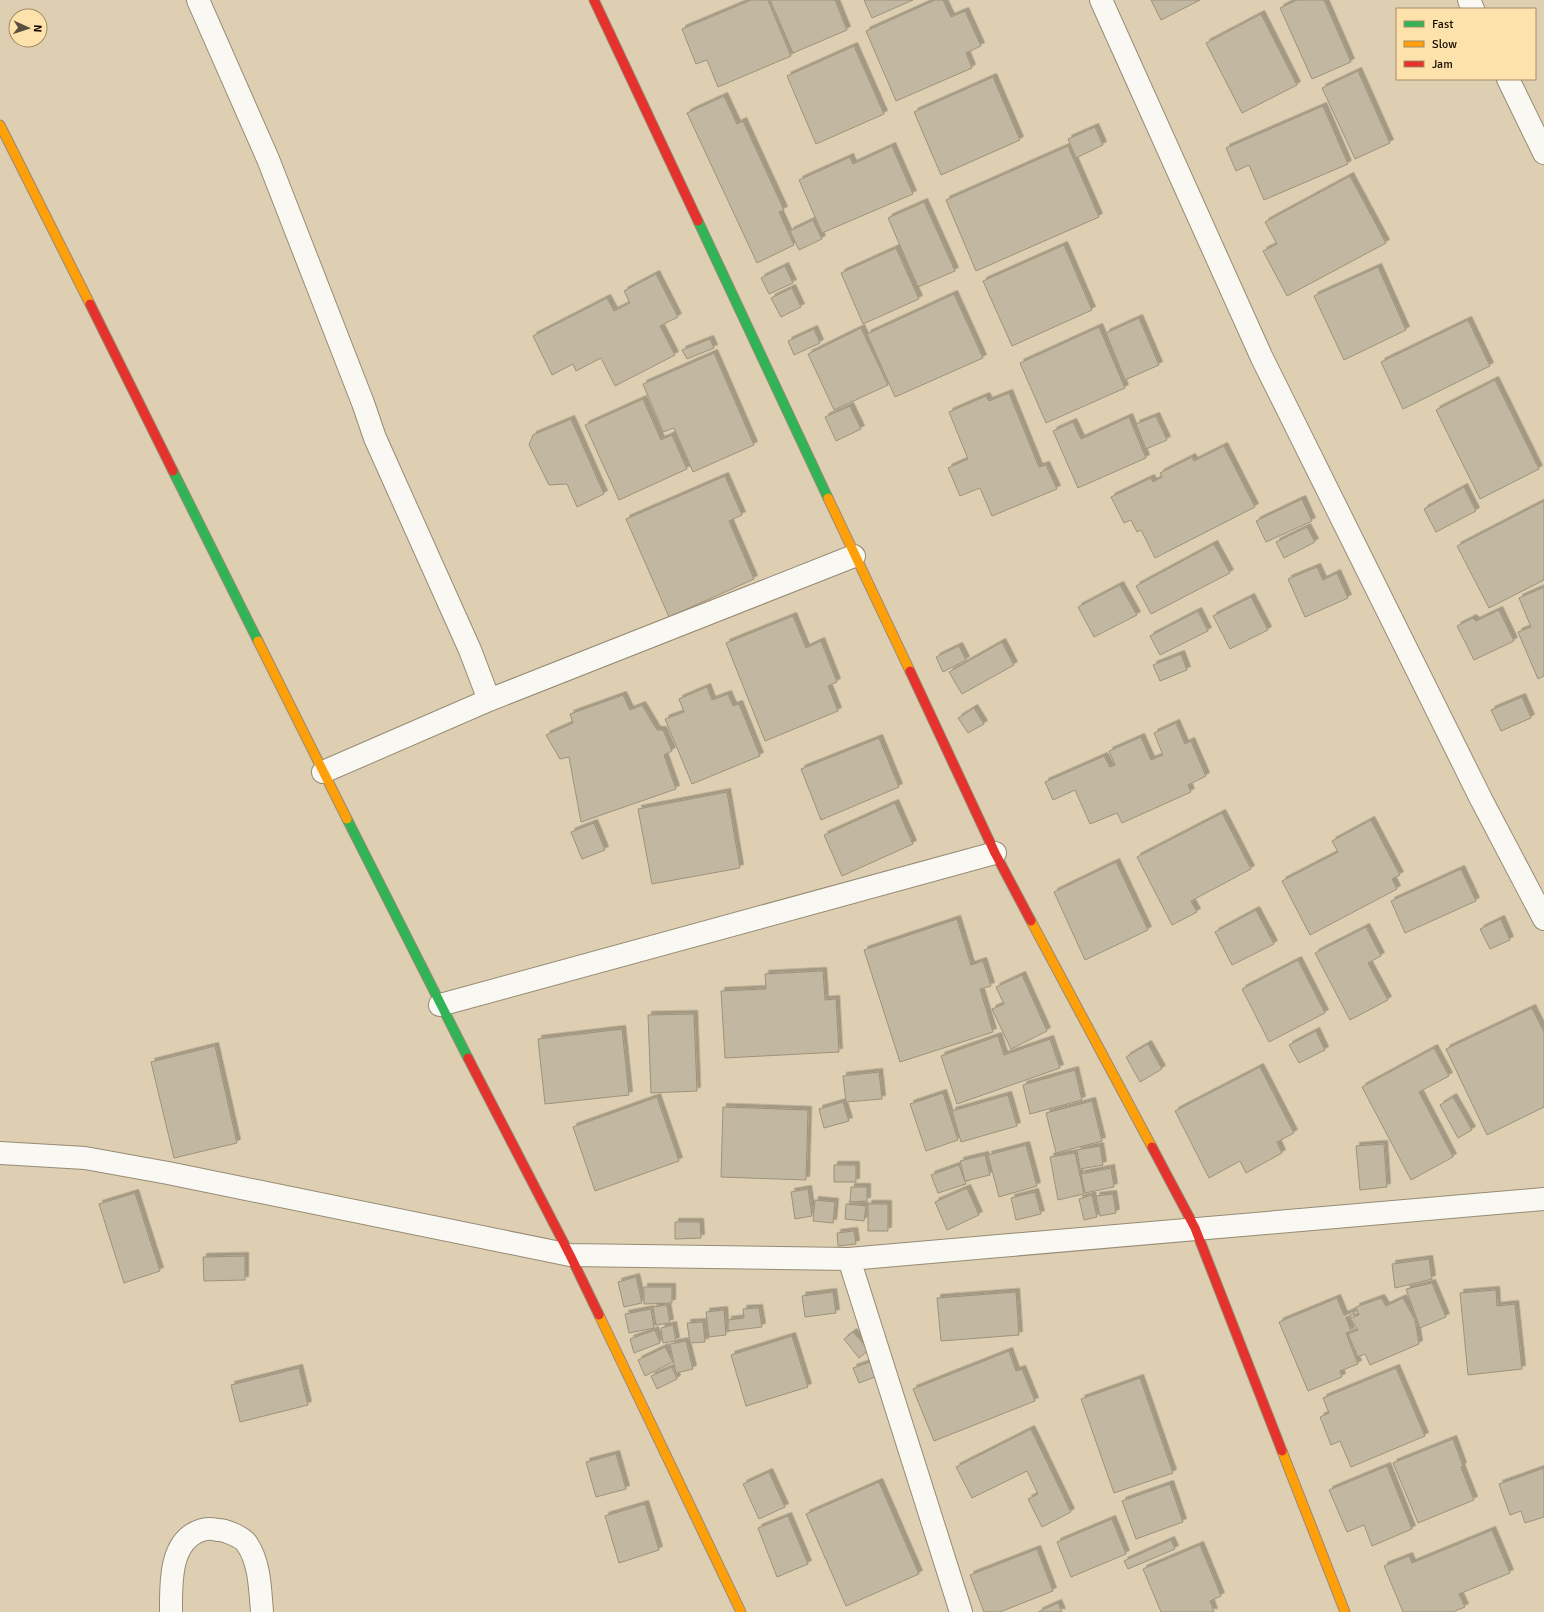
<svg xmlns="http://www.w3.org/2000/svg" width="1544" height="1612" viewBox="0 0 1544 1612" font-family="Signika,sans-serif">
<defs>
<filter id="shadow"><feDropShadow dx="3.5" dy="-3.5" stdDeviation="0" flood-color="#0004"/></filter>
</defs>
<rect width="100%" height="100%" fill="#decfb2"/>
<path fill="#c2b7a0" stroke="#9d927b" filter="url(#shadow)" d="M 751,0 L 768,0 L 791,56 L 718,87 L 707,60 L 696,64 L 682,29 Z
M 770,0 L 835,0 L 847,30 L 793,53 Z
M 864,0 L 913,0 L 872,18 Z
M 935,0 L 943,0 L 951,17 L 965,11 L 981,46 L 966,53 L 972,68 L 896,101 L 866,31 Z
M 1151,0 L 1200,0 L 1161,20 Z
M 1297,0 L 1324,0 L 1351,62 L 1312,79 L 1280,8 Z
M 1261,14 L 1297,85 L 1242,113 L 1206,43 Z
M 854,46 L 884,114 L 816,144 L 787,76 Z
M 1358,71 L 1390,143 L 1355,159 L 1322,88 Z
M 993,77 L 1020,140 L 941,175 L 914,112 Z
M 724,96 L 737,124 L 743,121 L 784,210 L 779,212 L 794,245 L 757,263 L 687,113 Z
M 1323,106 L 1348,164 L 1264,200 L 1249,165 L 1236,171 L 1226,148 Z
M 1095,127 L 1103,145 L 1076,158 L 1068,139 Z
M 892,146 L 913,194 L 822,233 L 799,180 L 850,157 L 853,164 Z
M 1068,146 L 1099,217 L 976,271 L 946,200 Z
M 1350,176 L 1386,243 L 1287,296 L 1263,251 L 1277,244 L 1265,222 Z
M 924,202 L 955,271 L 918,287 L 888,218 Z
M 813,220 L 822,239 L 799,250 L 790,231 Z
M 1064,245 L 1092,310 L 1012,346 L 983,281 Z
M 896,248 L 919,299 L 863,324 L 841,273 Z
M 785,266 L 793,283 L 769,294 L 761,278 Z
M 1378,267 L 1406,330 L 1344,360 L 1314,296 Z
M 656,274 L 678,317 L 660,326 L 675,355 L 615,386 L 601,358 L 576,371 L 573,364 L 552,375 L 533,336 L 607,298 L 614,311 L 630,303 L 624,291 Z
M 792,288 L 801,307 L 781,317 L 771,298 Z
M 954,294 L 983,358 L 895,397 L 867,334 Z
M 1139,318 L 1159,365 L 1125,380 L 1106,333 Z
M 1468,320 L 1490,366 L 1403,409 L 1381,362 Z
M 1099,327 L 1125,388 L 1046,423 L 1020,363 Z
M 861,328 L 888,385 L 834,410 L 808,354 Z
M 814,329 L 820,343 L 794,355 L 788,341 Z
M 710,339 L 714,348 L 687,359 L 682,350 Z
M 714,353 L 754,445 L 693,472 L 674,428 L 663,432 L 643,384 Z
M 1495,380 L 1539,469 L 1480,499 L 1436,410 Z
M 1009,393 L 1039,467 L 1046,465 L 1057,489 L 992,516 L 980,488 L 960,496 L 948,468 L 968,459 L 949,412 L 986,396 L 989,401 Z
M 643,399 L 661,440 L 672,435 L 687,469 L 619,500 L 585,425 Z
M 850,406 L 861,429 L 836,441 L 825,417 Z
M 1156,416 L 1167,440 L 1146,449 L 1136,424 Z
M 1129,417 L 1146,458 L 1078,488 L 1053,431 L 1073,422 L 1081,439 Z
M 571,419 L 604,494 L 577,507 L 567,484 L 549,485 L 529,445 L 533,435 Z
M 1224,446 L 1255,507 L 1155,558 L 1141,530 L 1137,532 L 1131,520 L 1124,523 L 1111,497 L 1151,478 L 1153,482 L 1162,477 L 1160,473 L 1192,457 L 1194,461 Z
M 725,476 L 742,515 L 729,521 L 754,579 L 669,617 L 626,519 Z
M 1464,487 L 1476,511 L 1436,532 L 1424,509 Z
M 1302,499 L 1312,521 L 1266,542 L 1256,521 Z
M 1544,501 L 1544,580 L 1489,608 L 1457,546 Z
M 1307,527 L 1315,542 L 1284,558 L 1276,542 Z
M 1214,544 L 1230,573 L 1151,614 L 1136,586 Z
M 1317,567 L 1323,580 L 1337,573 L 1348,598 L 1305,617 L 1288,579 Z
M 1120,585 L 1137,615 L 1094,637 L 1078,607 Z
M 1544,587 L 1544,676 L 1538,679 L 1518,632 L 1531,627 L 1519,598 Z
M 1251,597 L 1268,630 L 1230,649 L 1213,616 Z
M 1499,610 L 1514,641 L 1474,660 L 1457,626 L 1473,618 L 1476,621 Z
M 1198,611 L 1208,631 L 1160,655 L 1150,636 Z
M 793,616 L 806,648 L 821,641 L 837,682 L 828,686 L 838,711 L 765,741 L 726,643 Z
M 1002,642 L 1014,665 L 962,694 L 949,672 Z
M 959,646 L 966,660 L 943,672 L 936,657 Z
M 1181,654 L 1187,670 L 1160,681 L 1153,665 Z
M 707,687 L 712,700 L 728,694 L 733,706 L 739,704 L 760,756 L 692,784 L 665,719 L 684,712 L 679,699 Z
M 623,695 L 630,710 L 642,705 L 657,730 L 663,730 L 672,751 L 664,755 L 676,789 L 581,822 L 569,757 L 560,759 L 546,735 L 573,723 L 570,714 Z
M 1522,697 L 1531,718 L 1501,731 L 1491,710 Z
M 974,708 L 984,724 L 968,733 L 958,718 Z
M 1176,723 L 1185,744 L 1191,741 L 1206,776 L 1188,785 L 1191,792 L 1122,823 L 1117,813 L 1090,824 L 1075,790 L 1053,800 L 1045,782 L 1104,756 L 1110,767 L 1115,765 L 1109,751 L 1141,737 L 1151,760 L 1163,755 L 1154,733 Z
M 879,738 L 899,787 L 821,820 L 801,769 Z
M 727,792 L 740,868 L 652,884 L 638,809 Z
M 895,803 L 913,844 L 842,876 L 824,835 Z
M 1222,813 L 1251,869 L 1191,901 L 1197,912 L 1172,925 L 1137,857 Z
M 1371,820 L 1400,875 L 1392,879 L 1397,889 L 1310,935 L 1282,881 L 1338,852 L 1332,841 Z
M 594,823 L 605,850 L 582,859 L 571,832 Z
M 1116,862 L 1148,930 L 1085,960 L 1054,892 Z
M 1461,869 L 1476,901 L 1405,933 L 1391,901 Z
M 1256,910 L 1274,944 L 1232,965 L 1215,932 Z
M 957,919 L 971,965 L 983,961 L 991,986 L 980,989 L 993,1032 L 900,1062 L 864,950 Z
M 1501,919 L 1510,940 L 1490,949 L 1480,929 Z
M 1366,927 L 1381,956 L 1368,963 L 1388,1000 L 1350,1020 L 1315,953 Z
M 1298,960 L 1325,1013 L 1269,1042 L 1242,989 Z
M 823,971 L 825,1000 L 836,999 L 839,1052 L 725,1058 L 721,991 L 766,989 L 765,974 Z
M 1022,975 L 1047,1031 L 1011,1049 L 992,1009 L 1004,1004 L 996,987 Z
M 1532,1008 L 1544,1032 L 1544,1107 L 1487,1135 L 1446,1049 Z
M 694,1014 L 697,1091 L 651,1093 L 648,1015 Z
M 622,1029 L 629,1095 L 545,1104 L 538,1039 Z
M 1316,1031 L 1325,1050 L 1299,1063 L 1289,1045 Z
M 998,1036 L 1004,1055 L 1050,1039 L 1060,1068 L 957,1104 L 941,1056 Z
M 1148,1044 L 1162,1069 L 1140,1082 L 1126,1057 Z
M 215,1046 L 237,1143 L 174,1158 L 151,1062 Z
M 1434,1048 L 1449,1076 L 1419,1092 L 1453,1157 L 1411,1180 L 1362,1087 Z
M 1260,1067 L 1294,1133 L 1277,1142 L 1282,1153 L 1246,1173 L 1240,1161 L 1209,1178 L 1175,1111 Z
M 1075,1070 L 1082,1100 L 1030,1114 L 1023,1085 Z
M 879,1072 L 882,1099 L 846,1102 L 843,1076 Z
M 943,1093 L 958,1140 L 926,1151 L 910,1104 Z
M 1008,1095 L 1017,1126 L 961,1142 L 952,1111 Z
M 657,1097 L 679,1161 L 595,1191 L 573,1127 Z
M 1453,1097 L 1472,1130 L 1458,1138 L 1440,1105 Z
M 1092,1101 L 1102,1141 L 1056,1153 L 1046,1113 Z
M 843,1102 L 849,1121 L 824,1128 L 819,1109 Z
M 723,1107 L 808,1110 L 806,1180 L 721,1177 Z
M 1384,1144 L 1387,1187 L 1360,1190 L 1356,1146 Z
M 1026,1145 L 1037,1186 L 999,1197 L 988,1155 Z
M 1100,1146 L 1103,1165 L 1080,1169 L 1077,1150 Z
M 1075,1153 L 1084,1194 L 1058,1200 L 1050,1157 Z
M 985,1155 L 990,1175 L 965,1181 L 960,1161 Z
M 834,1165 L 856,1165 L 856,1182 L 834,1182 Z
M 959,1165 L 966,1184 L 938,1193 L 931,1175 Z
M 1111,1168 L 1114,1187 L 1085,1193 L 1081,1174 Z
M 851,1187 L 867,1187 L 867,1201 L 850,1202 Z
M 967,1188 L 979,1215 L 947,1230 L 935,1202 Z
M 808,1189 L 812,1216 L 795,1219 L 791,1192 Z
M 1035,1192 L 1041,1214 L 1016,1220 L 1011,1198 Z
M 135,1193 L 160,1271 L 124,1283 L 99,1204 Z
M 1113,1194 L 1116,1213 L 1100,1216 L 1096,1196 Z
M 1092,1195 L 1097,1217 L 1084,1220 L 1079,1199 Z
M 815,1200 L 835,1202 L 833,1223 L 813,1221 Z
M 846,1204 L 866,1206 L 864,1221 L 845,1219 Z
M 868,1204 L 888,1204 L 888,1231 L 868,1231 Z
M 675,1222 L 700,1222 L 701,1238 L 675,1239 Z
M 854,1231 L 856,1244 L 838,1246 L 837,1233 Z
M 245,1256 L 245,1280 L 204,1281 L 203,1257 Z
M 1429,1259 L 1432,1279 L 1395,1288 L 1392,1264 Z
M 636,1277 L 642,1303 L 624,1307 L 618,1282 Z
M 1432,1283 L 1446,1317 L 1420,1328 L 1406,1289 Z
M 644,1287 L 672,1287 L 672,1303 L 644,1304 Z
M 1496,1290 L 1497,1306 L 1515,1304 L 1522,1369 L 1468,1375 L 1460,1293 Z
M 833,1292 L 836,1313 L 805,1317 L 802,1296 Z
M 1016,1292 L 1019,1335 L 941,1341 L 937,1298 Z
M 1337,1298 L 1344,1315 L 1353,1311 L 1354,1314 L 1346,1318 L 1351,1331 L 1346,1333 L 1358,1364 L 1340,1371 L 1342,1377 L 1308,1391 L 1279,1322 Z
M 1381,1298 L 1386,1306 L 1403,1298 L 1415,1320 L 1419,1344 L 1370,1365 L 1365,1354 L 1358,1357 L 1348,1334 L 1358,1330 L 1350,1318 L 1359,1315 L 1356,1307 Z
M 667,1305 L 670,1323 L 656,1325 L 653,1307 Z
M 759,1308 L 762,1327 L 728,1331 L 728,1320 L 744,1318 L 743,1309 Z
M 651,1309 L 654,1328 L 629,1333 L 625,1314 Z
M 724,1310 L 726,1335 L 709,1337 L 706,1312 Z
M 703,1322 L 705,1342 L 690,1343 L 687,1323 Z
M 673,1325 L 676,1341 L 663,1343 L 661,1328 Z
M 655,1330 L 660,1343 L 634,1353 L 630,1339 Z
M 853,1332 L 869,1350 L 859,1358 L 844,1339 Z
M 792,1336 L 808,1387 L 746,1406 L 731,1355 Z
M 686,1341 L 693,1369 L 676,1373 L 670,1344 Z
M 665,1347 L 673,1362 L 645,1376 L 638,1360 Z
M 1009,1351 L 1016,1371 L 1022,1369 L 1035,1401 L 934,1441 L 913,1389 Z
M 870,1362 L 875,1377 L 859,1383 L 853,1368 Z
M 672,1367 L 677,1379 L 657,1389 L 651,1376 Z
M 299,1368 L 308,1405 L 240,1422 L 231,1385 Z
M 1396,1368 L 1425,1436 L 1351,1467 L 1340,1441 L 1331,1445 L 1320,1417 L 1329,1413 L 1323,1398 Z
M 1140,1378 L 1173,1473 L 1114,1493 L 1081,1399 Z
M 1031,1429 L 1071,1512 L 1042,1527 L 1028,1499 L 1038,1494 L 1027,1471 L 972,1498 L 956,1467 Z
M 1453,1439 L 1463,1466 L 1461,1467 L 1474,1500 L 1418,1523 L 1393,1463 Z
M 616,1454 L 626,1489 L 596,1497 L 586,1462 Z
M 1387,1466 L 1412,1529 L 1372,1546 L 1364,1525 L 1347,1532 L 1329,1490 Z
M 1544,1468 L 1544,1517 L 1525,1523 L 1521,1511 L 1510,1515 L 1499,1484 Z
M 769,1472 L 785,1507 L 759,1519 L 743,1484 Z
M 879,1482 L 919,1574 L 846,1606 L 806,1514 Z
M 1170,1484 L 1183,1522 L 1136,1539 L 1122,1501 Z
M 645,1504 L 659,1550 L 619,1563 L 605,1516 Z
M 788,1516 L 808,1564 L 777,1577 L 758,1528 Z
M 1112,1519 L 1126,1554 L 1071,1577 L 1057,1542 Z
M 1492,1530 L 1510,1573 L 1459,1594 L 1465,1607 L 1453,1612 L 1403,1612 L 1384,1566 L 1409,1556 L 1412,1563 Z
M 1171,1540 L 1175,1549 L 1128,1569 L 1124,1561 Z
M 1200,1545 L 1221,1596 L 1210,1601 L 1214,1612 L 1161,1612 L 1143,1569 Z
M 1037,1549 L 1053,1591 L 1000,1612 L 984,1612 L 970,1575 Z
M 1058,1603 L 1062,1612 L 1038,1612 Z"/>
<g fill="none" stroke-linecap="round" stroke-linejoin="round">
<g stroke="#968b74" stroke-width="24">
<path id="street" d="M 198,0 L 268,159 L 363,403 L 375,438 L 470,650 L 489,700
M 1101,0 L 1262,358 L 1481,799 L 1544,919
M 1469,0 L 1473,9
M 1508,79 L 1544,153
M 323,772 L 489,700 L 854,556
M 440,1005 L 995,853
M 0,1153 L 85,1158 L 168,1173 L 570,1255 L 849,1259 L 1544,1199
M 849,1259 L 961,1612
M 171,1612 C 171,1584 169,1540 202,1530 C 207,1528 213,1529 218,1530 C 225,1530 243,1537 247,1544 C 260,1563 260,1589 262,1612"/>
</g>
<g stroke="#968b74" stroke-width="11">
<path id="fast" d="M 698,221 L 828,498
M 173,471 L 258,641
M 347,819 L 468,1058"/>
</g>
<g stroke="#968b74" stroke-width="11">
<path id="slow" d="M 0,125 L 90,304
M 828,498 L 910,671
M 258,641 L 347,819
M 1031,921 L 1152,1147
M 599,1315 L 741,1612
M 1282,1451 L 1345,1612"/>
</g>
<g stroke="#968b74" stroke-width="11">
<path id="jam" d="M 594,0 L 698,221
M 90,304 L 173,471
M 910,671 L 995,853 L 1031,921
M 468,1058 L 570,1255 L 599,1315
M 1152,1147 L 1195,1228 L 1282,1451"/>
</g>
<use href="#street" stroke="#faf8f3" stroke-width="22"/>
<use href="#fast" stroke="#30b455" stroke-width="9"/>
<use href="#slow" stroke="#ff9f0a" stroke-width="9"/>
<use href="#jam" stroke="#e5322d" stroke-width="9"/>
</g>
<rect x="1396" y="8" width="140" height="72" fill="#fee2ac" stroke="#a18c67"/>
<rect x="1404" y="21" width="20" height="6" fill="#30b455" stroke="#a18c67"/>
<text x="1432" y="28" font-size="12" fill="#150b00">Fast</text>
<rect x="1404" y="41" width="20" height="6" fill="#ff9f0a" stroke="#a18c67"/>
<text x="1432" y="48" font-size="12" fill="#150b00">Slow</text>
<rect x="1404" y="61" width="20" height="6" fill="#e5322d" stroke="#a18c67"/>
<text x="1432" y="68" font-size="12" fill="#150b00">Jam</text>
<g transform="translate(28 28) rotate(93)"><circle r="19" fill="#fee2ac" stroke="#a18c67"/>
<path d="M0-3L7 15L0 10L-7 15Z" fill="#5b503e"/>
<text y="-6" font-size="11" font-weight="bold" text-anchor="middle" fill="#150b00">N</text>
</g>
</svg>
